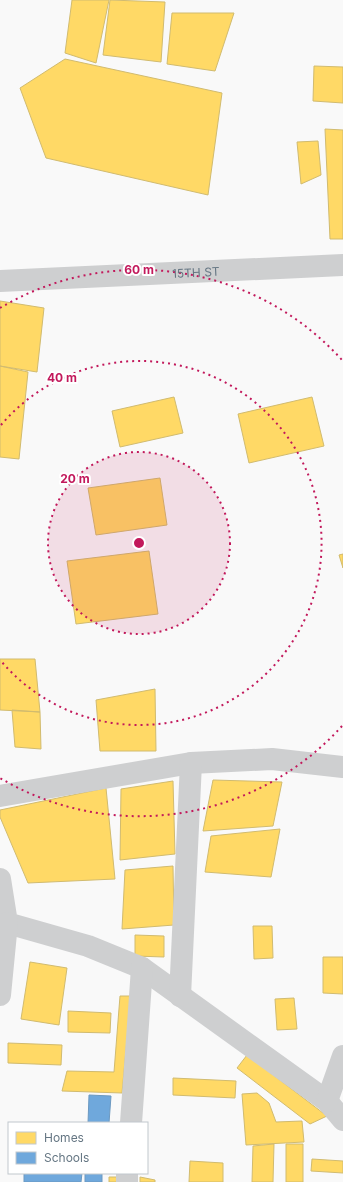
<svg xmlns="http://www.w3.org/2000/svg" width="343" height="1182" viewBox="0 0 343 1182" font-family="Inter,sans-serif">
<rect width="100%" height="100%" fill="#f9f9f9"/>
<path fill="#ffd966" stroke="#d1bb6f" d="M 72,0 L 109,0 L 96,63 L 65,53 Z
M 110,0 L 165,2 L 161,62 L 103,55 Z
M 172,13 L 234,13 L 215,71 L 167,64 Z
M 65,59 L 222,93 L 208,195 L 46,158 L 20,88 Z
M 314,66 L 343,67 L 343,103 L 313,101 Z
M 325,129 L 343,130 L 343,239 L 330,239 Z
M 318,141 L 321,175 L 301,184 L 297,142 Z
M 0,301 L 44,308 L 37,372 L 0,366 Z
M 0,366 L 28,372 L 19,459 L 0,457 Z
M 174,397 L 183,433 L 120,447 L 112,411 Z
M 312,397 L 324,446 L 249,463 L 238,414 Z
M 160,478 L 167,525 L 96,535 L 88,488 Z
M 149,551 L 158,614 L 76,624 L 67,561 Z
M 343,554 L 343,568 L 339,555 Z
M 0,659 L 35,659 L 40,712 L 0,710 Z
M 155,689 L 156,751 L 100,751 L 96,700 Z
M 12,710 L 40,712 L 41,749 L 15,747 Z
M 213,780 L 282,782 L 273,826 L 203,831 Z
M 173,781 L 175,854 L 120,860 L 121,789 Z
M 106,788 L 115,879 L 28,883 L 0,817 L 0,810 Z
M 280,829 L 271,877 L 205,872 L 211,836 Z
M 173,866 L 174,925 L 122,929 L 125,870 Z
M 253,926 L 272,926 L 273,958 L 254,959 Z
M 135,935 L 164,936 L 164,957 L 135,956 Z
M 323,957 L 343,957 L 343,994 L 323,993 Z
M 30,962 L 67,968 L 59,1025 L 21,1019 Z
M 120,996 L 131,996 L 122,1093 L 62,1091 L 67,1071 L 114,1072 Z
M 294,998 L 297,1029 L 277,1030 L 275,999 Z
M 68,1011 L 111,1013 L 110,1033 L 68,1032 Z
M 8,1043 L 62,1045 L 61,1065 L 8,1063 Z
M 247,1055 L 327,1116 L 310,1124 L 237,1068 Z
M 173,1078 L 236,1081 L 235,1098 L 173,1095 Z
M 257,1093 L 269,1103 L 276,1122 L 302,1121 L 304,1142 L 246,1145 L 242,1094 Z
M 274,1144 L 273,1182 L 252,1182 L 253,1146 Z
M 286,1144 L 303,1144 L 303,1182 L 286,1182 Z
M 312,1159 L 343,1161 L 343,1173 L 311,1171 Z
M 190,1161 L 223,1163 L 223,1182 L 189,1182 Z
M 109,1177 L 121,1177 L 121,1182 L 109,1182 Z
M 140,1177 L 155,1180 L 155,1182 L 140,1182 Z"/>
<path fill="#6fa8dc" stroke="#6c99c1" d="M 89,1095 L 111,1096 L 109,1123 L 88,1123 Z
M 24,1173 L 82,1173 L 81,1182 L 24,1182 Z
M 85,1173 L 102,1173 L 102,1182 L 85,1182 Z"/>
<g fill="none" stroke-linecap="round" stroke-linejoin="round">
<g stroke="#cecfd0" stroke-width="22">
<path id="s1" d="M 0,281 L 343,265"/>
<path d="M 0,796 L 191,763 L 272,759 L 343,767"/>
<path d="M 0,879 L 7,923 L 88,946 L 142,968 L 327,1101 L 343,1120"/>
<path d="M 0,995 L 7,923"/>
<path d="M 180,996 L 191,763"/>
<path d="M 327,1101 L 343,1056"/>
<path d="M 131,1123 L 142,968"/>
<path d="M 127,1182 L 127,1173"/>
</g>
</g>
<circle cx="139" cy="543" r="91" fill="#c2185b" fill-opacity=".12"/>
<g fill="none" stroke="#c2185b" stroke-width="2" stroke-dasharray="2 4">
<circle cx="139" cy="543" r="91"/>
<path d="M1 425A182 182 0 1 1 1 661"/>
<path d="M342 726A273 273 0 0 1 0 778M0 308A273 273 0 0 1 342 360"/>
</g>
<g text-anchor="middle" dominant-baseline="central" stroke-width="4" stroke-linejoin="round" paint-order="stroke">
<g font-size="12" fill="#657683" stroke="#fff">
<text stroke="none"><textPath href="#s1" startOffset="196">15TH ST</textPath></text>
</g>
</g>
<circle cx="139" cy="543" r="6" fill="#c2185b" stroke="#fff" stroke-width="2"/>
<g font-size="12" text-anchor="middle" font-weight="bold" fill="#c2185b" stroke="#fff" stroke-width="4" stroke-linejoin="round" paint-order="stroke">
<text x="139" y="274">60 m</text>
<text x="62" y="382">40 m</text>
<text x="75" y="483">20 m</text>
</g>
<rect x="8" y="1122" width="140" height="52" fill="#ffffff" stroke="#c1c8cd"/>
<rect x="16" y="1132" width="20" height="12" fill="#ffd966" stroke="#c1c8cd"/>
<text x="44" y="1142" font-size="12" fill="#657683">Homes</text>
<rect x="16" y="1152" width="20" height="12" fill="#6fa8dc" stroke="#c1c8cd"/>
<text x="44" y="1162" font-size="12" fill="#657683">Schools</text>
</svg>
